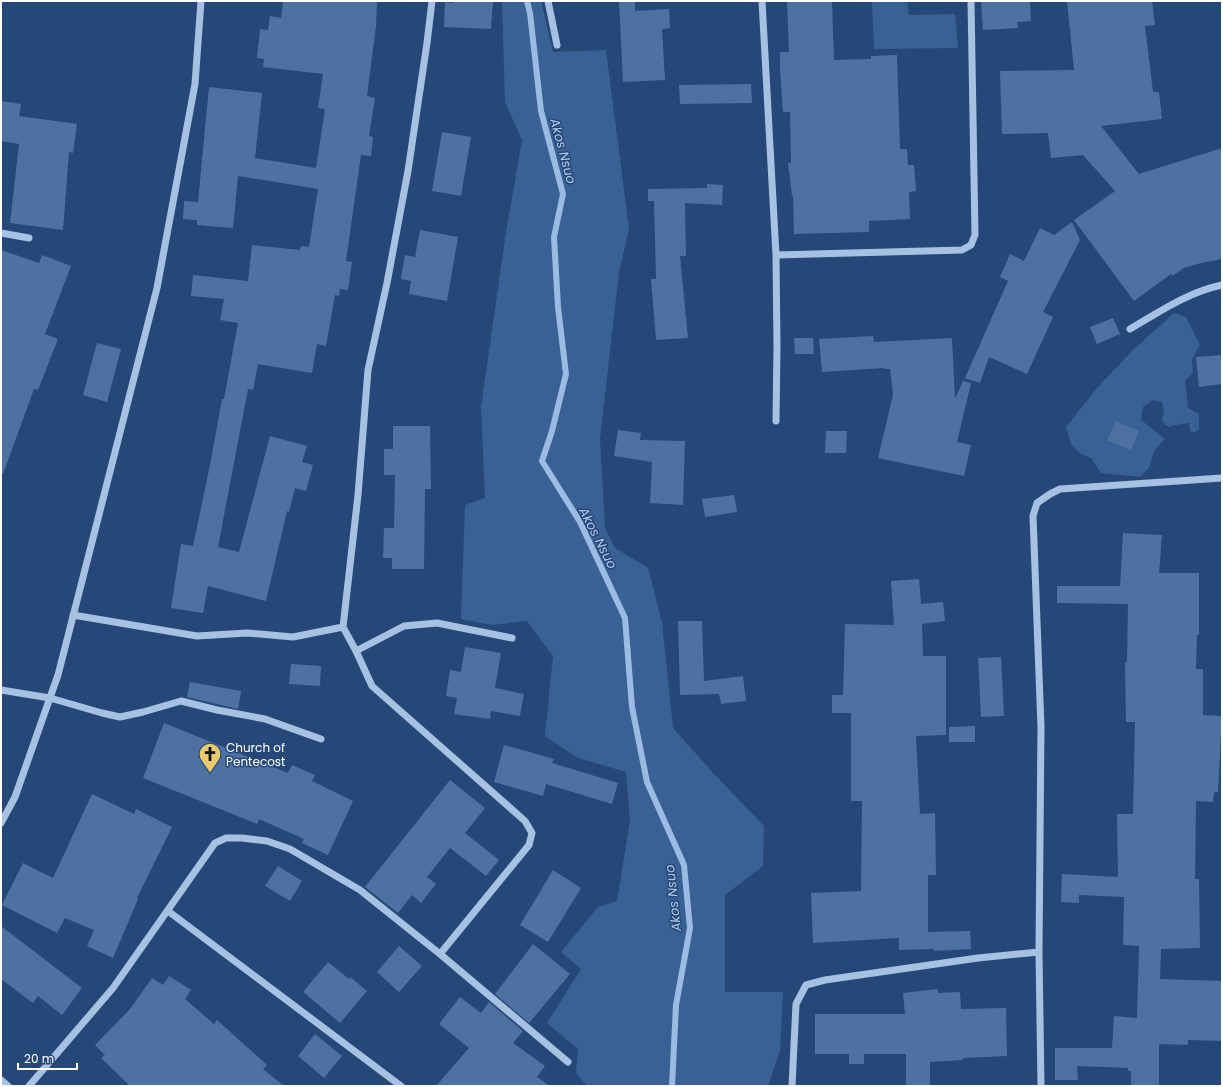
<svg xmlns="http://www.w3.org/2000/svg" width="1223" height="1087" viewBox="0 0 1223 1087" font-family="Poppins,sans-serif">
<rect width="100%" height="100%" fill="#264878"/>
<path fill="#396195" d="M 502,1 L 541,1 L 553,52 L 606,50 L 629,229 L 619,272 L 600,439 L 605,528 L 615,548 L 648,568 L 662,622 L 673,728 L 715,775 L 764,826 L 763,866 L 725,895 L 725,992 L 783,992 L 780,1051 L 768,1086 L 587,1086 L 576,1073 L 578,1049 L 547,1023 L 581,969 L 561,952 L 598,907 L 617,901 L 630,821 L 626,772 L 578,758 L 545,736 L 553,656 L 527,621 L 492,625 L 461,619 L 465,505 L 485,498 L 481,407 L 506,232 L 522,140 L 505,102 Z
M 872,1 L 907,1 L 909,15 L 955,14 L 958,48 L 874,49 Z
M 1174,313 L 1186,317 L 1200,345 L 1192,359 L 1193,373 L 1185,381 L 1188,408 L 1199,414 L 1199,430 L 1192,433 L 1190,431 L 1189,423 L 1175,425 L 1170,427 L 1164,424 L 1162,419 L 1164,413 L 1162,402 L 1153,400 L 1143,407 L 1141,420 L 1165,439 L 1154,451 L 1149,468 L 1140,477 L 1101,473 L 1091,458 L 1081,454 L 1071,444 L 1066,427 L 1097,388 L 1133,350 Z"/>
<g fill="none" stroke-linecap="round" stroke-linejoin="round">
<path stroke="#9cbbe3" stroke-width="6" d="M 527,1 L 530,13 L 541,111 L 563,194 L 554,237 L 558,307 L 566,374 L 552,431 L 542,461 L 580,522 L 625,618 L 632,707 L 647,782 L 684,865 L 690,928 L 676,1005 L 672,1086"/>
</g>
<path fill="#4e71a1" d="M 283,1 L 377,1 L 376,26 L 367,96 L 375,98 L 369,136 L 373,137 L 371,156 L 361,155 L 346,261 L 352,262 L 348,290 L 340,289 L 339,296 L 335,295 L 326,346 L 317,344 L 312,373 L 258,364 L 253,390 L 248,389 L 218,547 L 239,552 L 270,436 L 307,446 L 302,462 L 313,465 L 306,491 L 295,488 L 289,512 L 287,511 L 266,601 L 208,586 L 203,613 L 171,608 L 181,544 L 193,546 L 210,465 L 222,399 L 224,399 L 238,323 L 220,320 L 224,299 L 191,296 L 193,275 L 248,281 L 252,245 L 300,250 L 301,246 L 309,247 L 318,189 L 238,176 L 233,228 L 197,225 L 197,220 L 183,219 L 184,201 L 198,202 L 209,87 L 262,93 L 255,158 L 316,168 L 325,109 L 318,108 L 323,74 L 263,67 L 264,59 L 257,58 L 260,29 L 268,30 L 270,16 L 281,18 Z
M 453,1 L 493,1 L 491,29 L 444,27 L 445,2 L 453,3 Z
M 619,1 L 635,1 L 635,11 L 669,9 L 670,28 L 662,29 L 665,80 L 623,82 Z
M 787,1 L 832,1 L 834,60 L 871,59 L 871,56 L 897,55 L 900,149 L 907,149 L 908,165 L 914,165 L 916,191 L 909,192 L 910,219 L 869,221 L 869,232 L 794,234 L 793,195 L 792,196 L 788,163 L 791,163 L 790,112 L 783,112 L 780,69 L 780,52 L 789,52 Z
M 981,1 L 1030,1 L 1031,21 L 1017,22 L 1018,28 L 983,30 Z
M 1067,1 L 1152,1 L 1155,25 L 1145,26 L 1153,92 L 1159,92 L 1162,119 L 1101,126 L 1139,174 L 1222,148 L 1222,259 L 1201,263 L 1184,268 L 1172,276 L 1171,274 L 1134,301 L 1074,220 L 1115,191 L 1083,155 L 1051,158 L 1048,133 L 1002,134 L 1000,71 L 1074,70 Z
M 751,84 L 752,103 L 680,104 L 679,85 Z
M 1,101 L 21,104 L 19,116 L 77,124 L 73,153 L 69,152 L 63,230 L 10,223 L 19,144 L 1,141 Z
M 442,132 L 471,137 L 461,196 L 432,191 Z
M 707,184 L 723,185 L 722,205 L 685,203 L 686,256 L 680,256 L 688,338 L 656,340 L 651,279 L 656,279 L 654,201 L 648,201 L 648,189 L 707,188 Z
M 1072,222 L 1080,240 L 1043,312 L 1053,317 L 1027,374 L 989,357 L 980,383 L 965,378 L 1008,281 L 1000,277 L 1010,254 L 1024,261 L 1040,228 L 1054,235 Z
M 420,230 L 458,237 L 447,301 L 409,294 L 411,281 L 401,279 L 405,255 L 415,257 Z
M 1,250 L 39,263 L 42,255 L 71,266 L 45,334 L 58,339 L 38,390 L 34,389 L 3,474 L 1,473 Z
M 1113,318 L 1120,334 L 1097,344 L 1090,327 Z
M 873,336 L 874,342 L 952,338 L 955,399 L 963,381 L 971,383 L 957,442 L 971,445 L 964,476 L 878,458 L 893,395 L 890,369 L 884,369 L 884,368 L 822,372 L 819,339 Z
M 794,338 L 813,338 L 814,354 L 795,354 Z
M 97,343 L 121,349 L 107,402 L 83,395 Z
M 1222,355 L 1222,384 L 1199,387 L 1196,357 Z
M 1116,421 L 1139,431 L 1131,450 L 1107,440 Z
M 393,426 L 430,426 L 431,489 L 425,489 L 424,569 L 392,569 L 392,558 L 383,558 L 384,528 L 394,528 L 395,475 L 384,475 L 384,449 L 393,449 Z
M 618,430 L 641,433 L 640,440 L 685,441 L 683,505 L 650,503 L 652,462 L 614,456 Z
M 826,431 L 847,431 L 846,453 L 825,453 Z
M 734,495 L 737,512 L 705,517 L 702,499 Z
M 1123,533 L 1162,535 L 1159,573 L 1199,573 L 1199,635 L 1197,635 L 1196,669 L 1203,669 L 1203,715 L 1222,716 L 1218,792 L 1214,792 L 1213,802 L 1196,801 L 1195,879 L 1199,879 L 1200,948 L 1161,949 L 1160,979 L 1222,981 L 1222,1041 L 1188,1040 L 1188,1045 L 1159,1044 L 1159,1086 L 1131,1086 L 1131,1071 L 1128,1071 L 1128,1068 L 1077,1066 L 1078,1080 L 1055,1080 L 1055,1048 L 1112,1048 L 1114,1016 L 1137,1018 L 1139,946 L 1123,945 L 1124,897 L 1079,895 L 1079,903 L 1061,902 L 1062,874 L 1118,877 L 1117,814 L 1133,814 L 1135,722 L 1126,722 L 1125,662 L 1127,662 L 1128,604 L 1057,603 L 1057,586 L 1120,586 Z
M 919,579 L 921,604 L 943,602 L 945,621 L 922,624 L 923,656 L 946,656 L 946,735 L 916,736 L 920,814 L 935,813 L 936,875 L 928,875 L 928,932 L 970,931 L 971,949 L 934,951 L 934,949 L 899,950 L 899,938 L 813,943 L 811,893 L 861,891 L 862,801 L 851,801 L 851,713 L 832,713 L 832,695 L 843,695 L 845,624 L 894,625 L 891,581 Z
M 678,621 L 702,621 L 704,681 L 743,676 L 746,701 L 721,704 L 719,694 L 680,695 Z
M 465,647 L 501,653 L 495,688 L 524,694 L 520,716 L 491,711 L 490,719 L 454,714 L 457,698 L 446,696 L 450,670 L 461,672 Z
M 1001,657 L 1004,716 L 981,717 L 978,658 Z
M 291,664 L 321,666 L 320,686 L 289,684 Z
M 190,682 L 241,691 L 238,709 L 187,697 Z
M 164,723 L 288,773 L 292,765 L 315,775 L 312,781 L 353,801 L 328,855 L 302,843 L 304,839 L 259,819 L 257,824 L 143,778 Z
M 975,726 L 975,742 L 949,742 L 949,727 Z
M 504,745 L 554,759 L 552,763 L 618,783 L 612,804 L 546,784 L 543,796 L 494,782 Z
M 450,780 L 485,808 L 465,833 L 499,860 L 486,876 L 450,848 L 427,877 L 436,884 L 421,903 L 412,895 L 398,913 L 365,887 Z
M 92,794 L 134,814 L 136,809 L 172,827 L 137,898 L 138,899 L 113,958 L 87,946 L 94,930 L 65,918 L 57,933 L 2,905 L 23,863 L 53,878 Z
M 278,866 L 302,881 L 290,901 L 265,886 Z
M 553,870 L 581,888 L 548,942 L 520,925 Z
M 1,926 L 82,988 L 62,1015 L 38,996 L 33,1003 L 1,979 Z
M 533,944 L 570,974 L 529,1023 L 495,994 Z
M 399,946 L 422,966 L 399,992 L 377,972 Z
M 328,962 L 349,979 L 350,977 L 367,991 L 340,1023 L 303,992 Z
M 169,976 L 191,990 L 185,999 L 214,1024 L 217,1020 L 267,1065 L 263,1069 L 284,1086 L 130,1086 L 101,1058 L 105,1055 L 95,1045 L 130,1009 L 152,978 L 163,985 Z
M 938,989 L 938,993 L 960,992 L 961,1009 L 1006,1008 L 1007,1056 L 963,1058 L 963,1060 L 930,1062 L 930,1086 L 906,1086 L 906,1054 L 864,1054 L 864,1064 L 849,1064 L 849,1054 L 815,1054 L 815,1014 L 905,1014 L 903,993 Z
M 460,997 L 481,1013 L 489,1002 L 523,1031 L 513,1043 L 545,1066 L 537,1077 L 550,1086 L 436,1086 L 469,1048 L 439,1024 Z
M 315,1034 L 342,1056 L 324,1078 L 298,1056 Z"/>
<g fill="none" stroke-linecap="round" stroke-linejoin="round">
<path stroke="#a7c1e3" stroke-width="7" d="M 548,1 L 557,45
M 762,1 L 776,255 L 777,347 L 776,421
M 1,233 L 29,238
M 776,255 L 962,250 L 971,245 L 975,235 L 971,1
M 1130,329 C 1159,312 1188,292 1222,285
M 73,615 L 197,636 L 247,633 L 293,637 L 343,627
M 356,651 L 404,626 L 437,623 L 512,638
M 1,690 L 50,698 L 102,713 L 120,717 L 143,712 L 181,701 L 217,710 L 265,719 L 321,739
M 1,823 L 15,797 L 58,675 L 157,288 L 195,84 L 201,1
M 168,911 L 401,1086
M 440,954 L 568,1062
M 1,1080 L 8,1086
M 29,1086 L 113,988 L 215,843 L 226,838 L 242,838 L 267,841 L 290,849 L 360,890 L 440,954 L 529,845 L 532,833 L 525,821 L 372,686 L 356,651 L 343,627 L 358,495 L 368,370 L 387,283 L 408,171 L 427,43 L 432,1
M 792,1086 L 796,1004 L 806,985 L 825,980 L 978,958 L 1039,952
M 1041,1086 L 1039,952 L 1041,727 L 1033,516 L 1037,503 L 1050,494 L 1060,489 L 1222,478"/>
</g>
<defs>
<g id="church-pin" transform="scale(1.15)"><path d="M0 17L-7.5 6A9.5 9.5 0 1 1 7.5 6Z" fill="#ebca6d" stroke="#264878"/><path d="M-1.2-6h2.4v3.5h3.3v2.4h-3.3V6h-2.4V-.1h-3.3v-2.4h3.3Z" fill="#111"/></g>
</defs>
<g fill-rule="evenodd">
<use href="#church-pin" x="210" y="754"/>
</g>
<g text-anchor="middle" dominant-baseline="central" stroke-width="3" stroke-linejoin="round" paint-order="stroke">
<g font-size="12" fill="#fff" stroke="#264878" text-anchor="start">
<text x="226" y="747">Church of<tspan x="226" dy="14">Pentecost</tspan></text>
</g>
<g font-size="13" font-style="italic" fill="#b2cbeb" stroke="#264878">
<text transform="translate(563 151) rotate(75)">Akos Nsuo</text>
<text transform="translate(598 538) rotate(63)">Akos Nsuo</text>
<text transform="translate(673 898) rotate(-96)">Akos Nsuo</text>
</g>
</g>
<rect width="1223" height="1087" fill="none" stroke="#ffffff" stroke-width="4"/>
<path d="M18 1063v6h59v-6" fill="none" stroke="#ffffff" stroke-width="2"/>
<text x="24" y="1063" font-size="12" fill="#ffffff" stroke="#264878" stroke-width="3" paint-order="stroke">20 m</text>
</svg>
